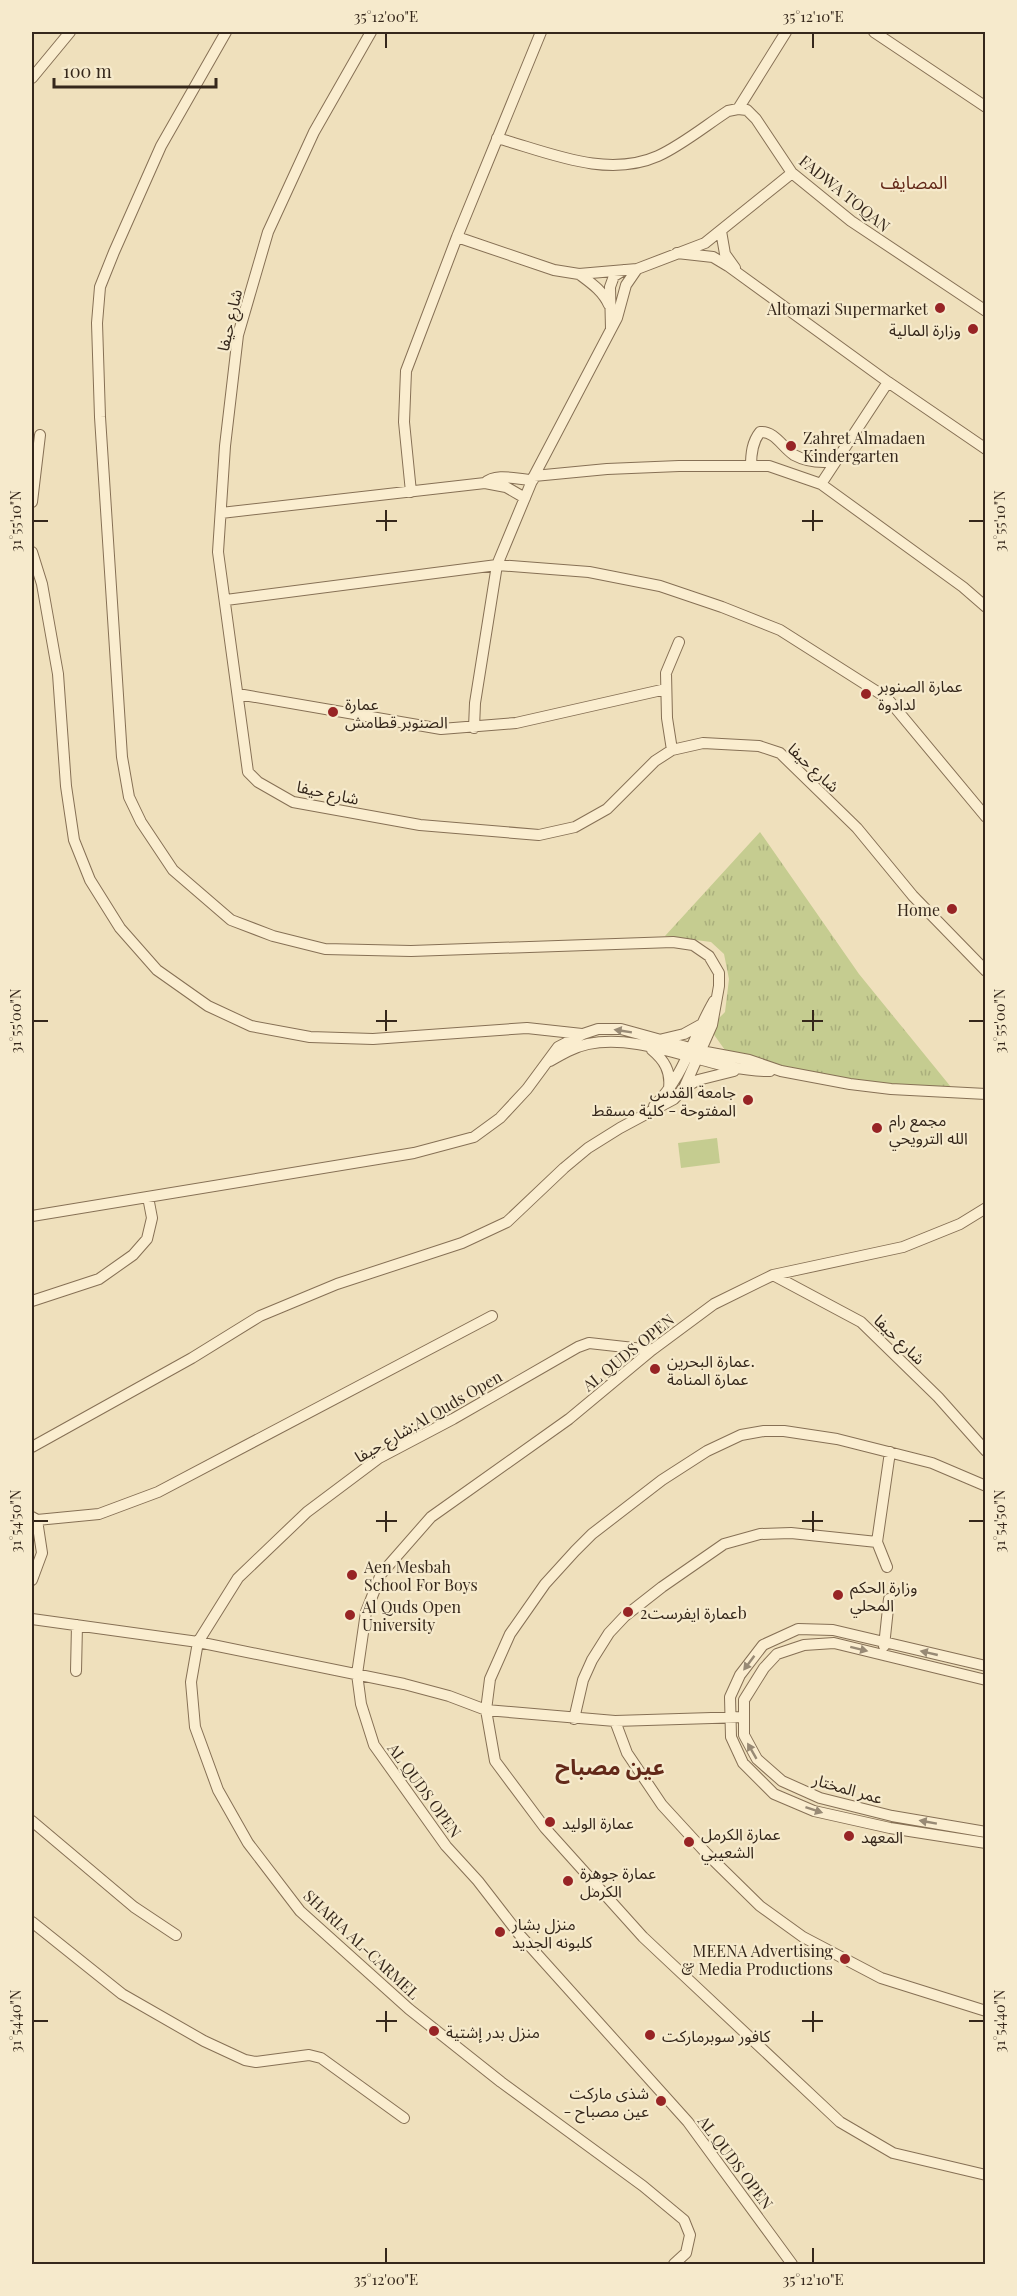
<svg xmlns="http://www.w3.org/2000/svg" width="1017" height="2296" viewBox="0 0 1017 2296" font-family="'Playfair Display','Noto Sans Arabic',serif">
<defs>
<pattern id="park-tufts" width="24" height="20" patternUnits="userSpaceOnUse" patternTransform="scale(1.5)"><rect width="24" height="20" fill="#c5cc90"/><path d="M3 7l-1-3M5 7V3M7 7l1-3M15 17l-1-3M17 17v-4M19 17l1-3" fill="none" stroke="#aaaf7c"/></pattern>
</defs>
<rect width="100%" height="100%" fill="#efe0bc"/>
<path fill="#c5cc90" d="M 717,1138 L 720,1163 L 681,1168 L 678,1143 Z"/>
<path fill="url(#park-tufts)" d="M 760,832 L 859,974 L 955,1092 L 873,1087 L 730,1057 L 712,1032 L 712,1025 L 725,1012 L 729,979 L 724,954 L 711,942 L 665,936 Z"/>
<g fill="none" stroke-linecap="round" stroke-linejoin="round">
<g stroke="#867055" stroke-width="12">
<path id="minor" d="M 371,32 L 314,132 L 268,232 L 238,335 L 225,446 L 218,552 L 248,772 L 258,782 L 293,802 L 420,825 L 539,835 L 575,827 L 607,809 L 655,761 L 672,750 L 703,743 L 759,746 L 780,753 L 857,828 L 913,896 L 986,971
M 874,32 L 986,107
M 32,78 L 70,32
M 738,109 L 786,32
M 497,138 C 548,152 606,179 658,156 C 682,145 705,126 728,111 L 738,109 L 747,110 L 756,119 L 792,173 L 851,221 L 986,311
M 721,231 L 725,254 L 735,268
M 457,237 L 554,270 L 579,274 L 637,269 L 705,243 L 792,173
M 677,253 L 713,257 L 728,266 L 888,382 L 986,449
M 579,274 C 591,283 603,291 609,305
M 611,329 L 610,287 L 614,276 L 624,270
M 751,466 C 751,454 752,442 760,432 C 775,431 782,447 794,455 C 807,462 822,463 836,461
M 534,476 L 607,469 L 679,466 L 769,466 L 821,484 L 963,587 L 986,607
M 485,483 C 496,472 519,480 533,480
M 821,484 L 888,382
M 411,492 L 404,422 L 406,371 L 457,237 L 541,32
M 32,502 L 40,435
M 221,513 L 485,483 L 506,487 L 525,498
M 32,552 L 42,584 L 58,674 L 66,786 L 74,840 L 90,880 L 120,928 L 157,970 L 208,1006 L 251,1026 L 310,1037 L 373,1039 L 527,1028 L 582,1034
M 226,600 L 497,565 L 589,572 L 660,586 L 722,607 L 780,630 L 887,698 L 986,817
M 238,694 L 441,729 L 516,723 L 666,689
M 474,728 L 475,703 L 497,565 L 534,476 L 617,318 L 626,285 L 637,269
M 672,750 L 667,718 L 666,673 L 679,642
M 663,1039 L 684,1034 L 704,1023
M 652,1050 C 664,1060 671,1071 669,1088
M 550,1061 C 562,1054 574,1047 588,1044 C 646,1032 710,1072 770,1071
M 684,1088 L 698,1080 L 734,1071
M 654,1106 C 684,1077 693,1037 714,1001
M 32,1216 L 414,1153 L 474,1137 L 500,1118 L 527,1089 L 558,1047 L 583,1034 L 598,1029 L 621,1029 L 701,1051 L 749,1060 L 781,1071 L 850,1084 L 891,1089 L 986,1094
M 773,1275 L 861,1322 L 938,1397 L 986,1451
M 32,1301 L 99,1279 L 133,1255 L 147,1239 L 152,1218 L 148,1197
M 32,1447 L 192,1358 L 260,1316 L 337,1284 L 462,1243 L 507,1222 L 564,1168 L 588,1148 L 620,1128 L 674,1099 L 684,1088 L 712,1025 L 719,986 L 719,973 L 709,956 L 693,945 L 673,942 L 411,951 L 325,949 L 273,936 L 231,920 L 173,870 L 141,822 L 129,797 L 122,757 L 100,417 L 97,323 L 100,287 L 114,252 L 161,146 L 226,32
M 986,1486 L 932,1463 L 837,1439 L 784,1431 L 764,1431 L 741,1435 L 707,1451 L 662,1480 L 592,1534 L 575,1551 L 545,1584 L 510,1634 L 490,1679 L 486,1710 L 495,1761 L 545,1828 L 643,1937 L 840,2122 L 893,2153 L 986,2175
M 32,1517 L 37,1520 L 42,1553 L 32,1580
M 37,1520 L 99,1514 L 158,1492 L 492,1316
M 887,1567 L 877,1542 L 890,1452
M 32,1619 L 198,1642 L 238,1578 L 307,1512 L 379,1458 L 453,1419 L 578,1347 L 589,1343 L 652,1350
M 884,1646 L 889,1599
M 986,1666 L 833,1630 L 798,1629 L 763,1645 L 740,1675 L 730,1697 L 731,1737 L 743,1763 L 774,1794 L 814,1811 L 890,1828 L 986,1843
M 76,1671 L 77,1625
M 986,1680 L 834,1643 L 804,1645 L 777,1654 L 764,1668 L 744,1700 L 744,1735 L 757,1759 L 782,1781 L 820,1798 L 892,1816 L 986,1832
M 574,1719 L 583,1680 L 592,1660 L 609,1633 L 625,1616 L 662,1587 L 724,1544 L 760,1534 L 791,1533 L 877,1542
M 615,1721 L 627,1753 L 662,1805 L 707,1854 L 760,1906 L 803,1937 L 881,1978 L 986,2011
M 32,1821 L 134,1907 L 176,1935
M 32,1922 L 122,1994 L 204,2041 L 245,2060 L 256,2062 L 309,2055 L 321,2058 L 404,2118
M 674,2264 L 686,2253 L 690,2235 L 684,2220 L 643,2186 L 501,2082 L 409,2009 L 300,1911 L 248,1843 L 218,1790 L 195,1727 L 191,1682 L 198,1642 L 404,1684 L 449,1696 L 486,1710 L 615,1721 L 744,1717
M 792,2264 L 688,2122 L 519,1934 L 478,1881 L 446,1846 L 374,1745 L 361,1704 L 357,1674 L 366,1612 L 381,1574 L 431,1517 L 569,1419 L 652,1350 L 714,1304 L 773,1275 L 903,1247 L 960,1224 L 986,1208"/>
</g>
<use href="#minor" stroke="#faedcf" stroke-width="10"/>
</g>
<defs><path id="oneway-solid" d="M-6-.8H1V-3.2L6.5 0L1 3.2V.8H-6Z" transform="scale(1.5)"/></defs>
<g fill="#988a75">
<use href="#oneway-solid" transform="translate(623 1031) rotate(-171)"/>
<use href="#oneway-solid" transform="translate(859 1649) rotate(14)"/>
<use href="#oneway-solid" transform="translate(929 1653) rotate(-167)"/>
<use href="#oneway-solid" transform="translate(749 1663) rotate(127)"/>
<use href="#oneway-solid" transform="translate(752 1751) rotate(-120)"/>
<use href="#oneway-solid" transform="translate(814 1810) rotate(18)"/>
<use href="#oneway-solid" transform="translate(928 1822) rotate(-170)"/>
</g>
<path fill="none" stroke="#35271b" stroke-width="2" d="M 386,33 L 386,48M 813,33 L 813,48M 386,510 L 386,531M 813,510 L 813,531M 33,521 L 48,521M 376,521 L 397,521M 802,521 L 823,521M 969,521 L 984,521M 386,1010 L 386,1031M 813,1010 L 813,1031M 33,1021 L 48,1021M 376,1021 L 397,1021M 802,1021 L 823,1021M 969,1021 L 984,1021M 386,1511 L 386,1532M 813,1511 L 813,1532M 33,1521 L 48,1521M 376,1521 L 397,1521M 802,1521 L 823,1521M 969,1521 L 984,1521M 386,2011 L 386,2032M 813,2011 L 813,2032M 33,2021 L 48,2021M 376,2021 L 397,2021M 802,2021 L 823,2021M 969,2021 L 984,2021M 386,2248 L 386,2263M 813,2248 L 813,2263"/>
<g fill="#972425" stroke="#f6eacc" stroke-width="2">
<circle cx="940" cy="308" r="6"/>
<circle cx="973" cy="329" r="6"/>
<circle cx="791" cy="446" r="6"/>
<circle cx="866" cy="694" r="6"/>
<circle cx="333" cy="712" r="6"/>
<circle cx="952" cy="909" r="6"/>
<circle cx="748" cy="1100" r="6"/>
<circle cx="877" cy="1128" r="6"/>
<circle cx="655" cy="1369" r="6"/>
<circle cx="352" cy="1575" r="6"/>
<circle cx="838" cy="1595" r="6"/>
<circle cx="628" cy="1612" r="6"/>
<circle cx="350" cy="1615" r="6"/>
<circle cx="550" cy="1822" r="6"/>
<circle cx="849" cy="1836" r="6"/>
<circle cx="689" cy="1842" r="6"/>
<circle cx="568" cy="1881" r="6"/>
<circle cx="500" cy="1932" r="6"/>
<circle cx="845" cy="1959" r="6"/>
<circle cx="434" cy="2031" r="6"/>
<circle cx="650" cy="2035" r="6"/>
<circle cx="661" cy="2101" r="6"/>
</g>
<g text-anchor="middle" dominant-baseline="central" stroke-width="4.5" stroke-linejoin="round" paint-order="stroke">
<g font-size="16" fill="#35271b" stroke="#f6eacc">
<text transform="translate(845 193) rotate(39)">FADWA TOQAN</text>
<text transform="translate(229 320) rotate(-77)">شارع حيفا</text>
<text transform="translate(814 767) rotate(43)">شارع حيفا</text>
<text transform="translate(328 792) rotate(12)">شارع حيفا</text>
<text transform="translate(900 1339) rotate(44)">شارع حيفا</text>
<text transform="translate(628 1352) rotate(-39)">AL QUDS OPEN</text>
<text transform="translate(428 1416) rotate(-30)">شارع حيفا;Al Quds Open</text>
<text transform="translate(848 1788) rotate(16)">عمر المختار</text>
<text transform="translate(425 1790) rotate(54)">AL QUDS OPEN</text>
<text transform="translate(362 1944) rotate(43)">SHARIA AL-CARMEL</text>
<text transform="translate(736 2162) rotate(53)">AL QUDS OPEN</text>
</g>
<g font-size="16" fill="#35271b" stroke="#f6eacc" text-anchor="start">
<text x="928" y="308" text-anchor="end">Altomazi Supermarket</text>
<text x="961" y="329" text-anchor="end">وزارة المالية</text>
<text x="803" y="437">Zahret Almadaen<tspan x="803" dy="18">Kindergarten</tspan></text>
<text x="878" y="685">عمارة الصنوبر<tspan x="878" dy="18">لدادوة</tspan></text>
<text x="345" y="703">عمارة<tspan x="345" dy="18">الصنوبر قطامش</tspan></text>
<text x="940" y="909" text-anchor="end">Home</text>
<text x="736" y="1091" text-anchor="end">جامعة القدس<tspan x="736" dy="18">المفتوحة - كلية مسقط</tspan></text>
<text x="889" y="1119">مجمع رام<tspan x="889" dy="18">الله الترويحي</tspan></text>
<text x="667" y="1360">عمارة البحرين.<tspan x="667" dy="18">عمارة المنامة</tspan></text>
<text x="364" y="1566">Aen Mesbah<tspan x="364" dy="18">School For Boys</tspan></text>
<text x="850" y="1586">وزارة الحكم<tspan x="850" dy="18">المحلي</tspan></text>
<text x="362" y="1606">Al Quds Open<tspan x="362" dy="18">University</tspan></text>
<text x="640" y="1612">عمارة ايفرست2b</text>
<text x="562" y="1822">عمارة الوليد</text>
<text x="701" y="1833">عمارة الكرمل<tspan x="701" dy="18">الشعيبي</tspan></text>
<text x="861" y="1836">المعهد</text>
<text x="580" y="1872">عمارة جوهرة<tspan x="580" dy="18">الكرمل</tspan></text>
<text x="512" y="1923">منزل بشار<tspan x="512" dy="18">كلبونه الجديد</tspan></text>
<text x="833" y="1950" text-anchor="end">MEENA Advertising<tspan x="833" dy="18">&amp; Media Productions</tspan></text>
<text x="446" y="2031">منزل بدر إشتية</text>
<text x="662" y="2035">كافور سوبرماركت</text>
<text x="649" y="2092" text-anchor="end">شذى ماركت<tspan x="649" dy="18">- عين مصباح</tspan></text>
</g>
<g font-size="18" fill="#632919" stroke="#f6eacc">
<text x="914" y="182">المصايف</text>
</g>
<g font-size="22" font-weight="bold" fill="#632919" stroke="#f6eacc">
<text x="610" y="1766">عين مصباح</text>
</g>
</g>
<rect width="1017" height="2296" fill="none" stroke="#f6eacc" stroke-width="66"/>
<path d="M54 78v9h162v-9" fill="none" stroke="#35271b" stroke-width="3"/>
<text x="63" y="78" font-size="18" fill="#35271b" stroke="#f6eacc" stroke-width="4.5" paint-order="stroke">100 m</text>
<rect x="33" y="33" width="951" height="2230" fill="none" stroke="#35271b" stroke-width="2"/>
<g font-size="15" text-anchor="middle" fill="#35271b">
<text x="386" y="22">35°12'00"E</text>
<text x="813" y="22">35°12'10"E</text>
<text transform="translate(16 521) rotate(-90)" y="5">31°55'10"N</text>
<text transform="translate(1000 521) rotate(-90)" y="5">31°55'10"N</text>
<text transform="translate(16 1021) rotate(-90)" y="5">31°55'00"N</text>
<text transform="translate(1000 1021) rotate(-90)" y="5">31°55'00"N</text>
<text transform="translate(16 1521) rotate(-90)" y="5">31°54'50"N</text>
<text transform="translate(1000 1521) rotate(-90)" y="5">31°54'50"N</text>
<text transform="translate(16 2021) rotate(-90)" y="5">31°54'40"N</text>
<text transform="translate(1000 2021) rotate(-90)" y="5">31°54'40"N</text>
<text x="386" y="2285">35°12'00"E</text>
<text x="813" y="2285">35°12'10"E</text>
</g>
</svg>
